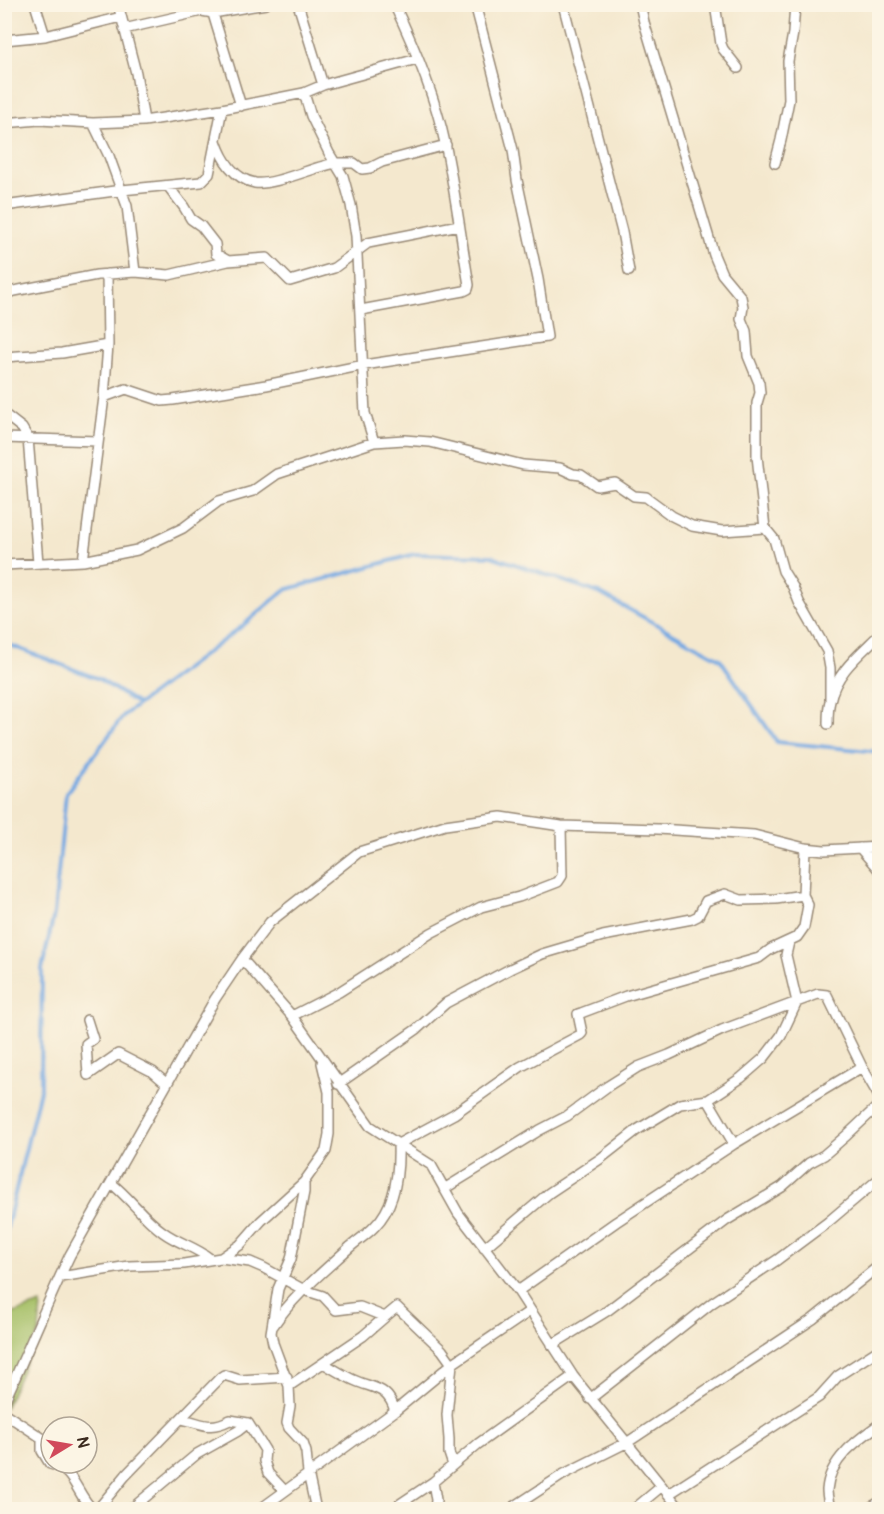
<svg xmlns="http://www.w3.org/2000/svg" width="884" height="1514" viewBox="0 0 884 1514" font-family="Pangolin,sans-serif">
<rect width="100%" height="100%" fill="#fcf5e5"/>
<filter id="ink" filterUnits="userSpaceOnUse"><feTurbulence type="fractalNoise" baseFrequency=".0167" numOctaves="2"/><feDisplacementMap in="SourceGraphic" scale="12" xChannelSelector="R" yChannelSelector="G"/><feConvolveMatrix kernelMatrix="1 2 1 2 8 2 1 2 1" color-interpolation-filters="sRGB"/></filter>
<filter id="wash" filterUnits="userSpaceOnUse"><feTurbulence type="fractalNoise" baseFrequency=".008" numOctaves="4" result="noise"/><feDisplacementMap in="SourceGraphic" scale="24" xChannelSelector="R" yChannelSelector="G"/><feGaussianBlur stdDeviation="1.35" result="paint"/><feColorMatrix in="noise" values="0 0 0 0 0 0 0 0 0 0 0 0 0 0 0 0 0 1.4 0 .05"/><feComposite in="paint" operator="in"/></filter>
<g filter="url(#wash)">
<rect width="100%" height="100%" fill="#f4e8ce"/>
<path fill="#a5bf66" stroke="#707442" stroke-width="1.5" d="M 41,1304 L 39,1332 L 5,1408 L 5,1316 Z"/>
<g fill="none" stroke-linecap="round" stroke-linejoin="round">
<path stroke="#76a9e2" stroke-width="4" d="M 4,643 L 99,679 L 138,704
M 4,1239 L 41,1086 L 42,969 L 54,914 L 66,793 L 124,715 L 241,627 L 285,590 L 415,554 L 491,556 L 599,593 L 720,659 L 777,742 L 880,752"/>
</g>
</g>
<g filter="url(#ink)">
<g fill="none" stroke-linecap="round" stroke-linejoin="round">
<g stroke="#988976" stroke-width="12">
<path id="minor" d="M 35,4 L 45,36
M 118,4 L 136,73 L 144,121
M 210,4 L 241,106
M 298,4 L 323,85
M 563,4 L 622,232 L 629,271
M 640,4 L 644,22 L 714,255 L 722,274 L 741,297 L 743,307 L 741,319 L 746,331 L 748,356 L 759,383 L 760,393 L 757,403 L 757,456 L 765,528 L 774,539 L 783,571 L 793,587 L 799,602 L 827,651 L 830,668 L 830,699
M 715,4 L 721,44 L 723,49 L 738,68
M 124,29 L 202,11 L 213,13 L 266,4
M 4,40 L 45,36 L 121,17
M 304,93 L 311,116 L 329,153 L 343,176 L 351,205 L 356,236 L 365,413 L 374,442
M 4,123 L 39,120 L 93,123 L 144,121 L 222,109 L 304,93 L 323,85 L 417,59
M 93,123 L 109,156 L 127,206 L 135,272
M 216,141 C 222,159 234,179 255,183 C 273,186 316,166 336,163 C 342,163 348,163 354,163 L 362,169 L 370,168 L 382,162 L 446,145
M 775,163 L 781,140 L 789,100 L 788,61 L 793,33 L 795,4
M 168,186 L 184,207 L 191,219 L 201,226 L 215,244 L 216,254 L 228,261
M 4,206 L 122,190 L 201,182 L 209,174 L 222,109
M 4,293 L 97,275 L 135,272 L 169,275 L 228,261 L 267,258 L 290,281 L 334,268 L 368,243 L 459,225
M 361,310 L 464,291 L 468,289 L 469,285 C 461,238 455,190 445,143 C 435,96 415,48 394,4
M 4,357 L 62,353 L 108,345
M 104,397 L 126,389 L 162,401 L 173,400 L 266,385 L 364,365 L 547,337 L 538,279 L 517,180 L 513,150 L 475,4
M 4,414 L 22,428 L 28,438 L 38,563
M 4,438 L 97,441
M 83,561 L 104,397 L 108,345 L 107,274
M 4,565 L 83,561 L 137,550 L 183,528 L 219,501 L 253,491 L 277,474 L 374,442 L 404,440 L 430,442 L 523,465 L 560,468 L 573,474 L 581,475 L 597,486 L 615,483 L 634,496 L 646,497 L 672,516 L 692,526 L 722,531 L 765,528
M 828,724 C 828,717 828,708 830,701 C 836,672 860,654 880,634
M 860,848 L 880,871
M 242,959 L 292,1016 L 370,1126 L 431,1165 L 458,1213 L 518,1291 L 573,1376 L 681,1510
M 292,1016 L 339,992 L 431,933 L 481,907 L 519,897 L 558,882 L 562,876 L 561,826
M 87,1020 L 93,1039 L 86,1044 L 88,1075 L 118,1054 L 153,1072 L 167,1084
M 338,1084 L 417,1029 L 446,1003 L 510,969 L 542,954 L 603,936 L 692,919 L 698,916 L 706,901 L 725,894 L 741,900 L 776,899 L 803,895
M 708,1100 L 741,1078 L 764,1058 L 781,1036 L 797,1002 L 786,955 L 789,942
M 304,1182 L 304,1192 L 291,1259 L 278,1289 L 271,1333 L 273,1343 L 289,1386 L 290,1406 L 287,1423 L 289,1428 L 303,1443 L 306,1452 L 308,1473 L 316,1510
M 111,1183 C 130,1198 143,1218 163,1232 C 178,1243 195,1247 209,1258
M 444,1189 L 540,1130 L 567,1116 L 608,1086 L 638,1067 L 669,1055 L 722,1030 L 818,994 L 827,995 L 862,1067 L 880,1098
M 484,1248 L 549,1193 L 600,1159 L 637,1130 L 680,1104 L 708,1100 L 734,1144
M 221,1258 L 240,1245 L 261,1221 L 304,1182 L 326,1151 L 329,1134 L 329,1092 L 322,1063
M 60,1277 L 129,1266 L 184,1264 L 221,1258 L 250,1262 L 264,1268 L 304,1290 L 323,1296 L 336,1310 L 360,1307 L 385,1317 L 397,1307 L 442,1350 L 452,1364 L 447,1415 L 449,1439 L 449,1453 L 453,1465
M 518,1291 L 616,1222 L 734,1144 L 862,1067
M 273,1326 C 293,1296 324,1271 350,1247 C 358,1240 368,1234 375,1226 C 396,1205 399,1172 398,1144 L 454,1114 L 520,1067 L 580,1035 L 582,1033 L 578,1014 L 581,1013 L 626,996 L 759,958 L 771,949 L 797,937 L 804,927 L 808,905 L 803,895 L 805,848
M 552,1345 L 607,1311 L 727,1220 L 782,1187 L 809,1163 L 824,1155 L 847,1135 L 880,1104
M 323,1363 C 332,1368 346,1377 356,1381 C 375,1389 388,1387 395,1411
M 289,1386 L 363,1336 L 385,1317
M 590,1399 L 712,1303 L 777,1260 L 828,1222 L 880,1178
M 4,1402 C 27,1353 47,1303 70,1255 L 215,999 L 242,959 L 270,922 L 359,852 L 445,825 L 501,817 L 561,826 L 658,829 L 754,835 L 805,848 L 824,850 L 880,847
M 4,1413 L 42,1438 L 42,1451 L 50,1464 C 76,1470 75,1493 93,1510
M 182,1419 C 203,1423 208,1431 230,1420 L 248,1423 L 265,1450 L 264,1461 L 268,1473 L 284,1490
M 433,1482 L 436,1500 L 435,1510
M 669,1494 L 819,1397 L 838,1376 L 880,1349
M 97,1510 L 126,1475 L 221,1377 L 224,1375 L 240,1380 L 287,1377
M 130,1510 L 197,1454 L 238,1431 L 248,1423
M 259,1510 L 395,1411 L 452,1364 L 530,1311
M 391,1510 L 433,1482 L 478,1444 L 573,1376
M 509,1510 L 564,1474 L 628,1442 L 813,1319 L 880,1265
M 633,1510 L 662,1486
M 830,1510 C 829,1503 827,1496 827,1490 C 829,1460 857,1440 880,1424
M 866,1510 L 880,1502"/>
</g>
<use href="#minor" stroke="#fff" stroke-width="9"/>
</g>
</g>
<rect width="884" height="1514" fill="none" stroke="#fcf5e5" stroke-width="24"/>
<g transform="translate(69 1445) rotate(79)"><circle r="28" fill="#fcf5e5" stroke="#afa495" stroke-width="1.5"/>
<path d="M0-4.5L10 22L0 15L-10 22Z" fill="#d1495b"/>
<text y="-9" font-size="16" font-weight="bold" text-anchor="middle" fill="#3b2a1e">N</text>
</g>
</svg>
